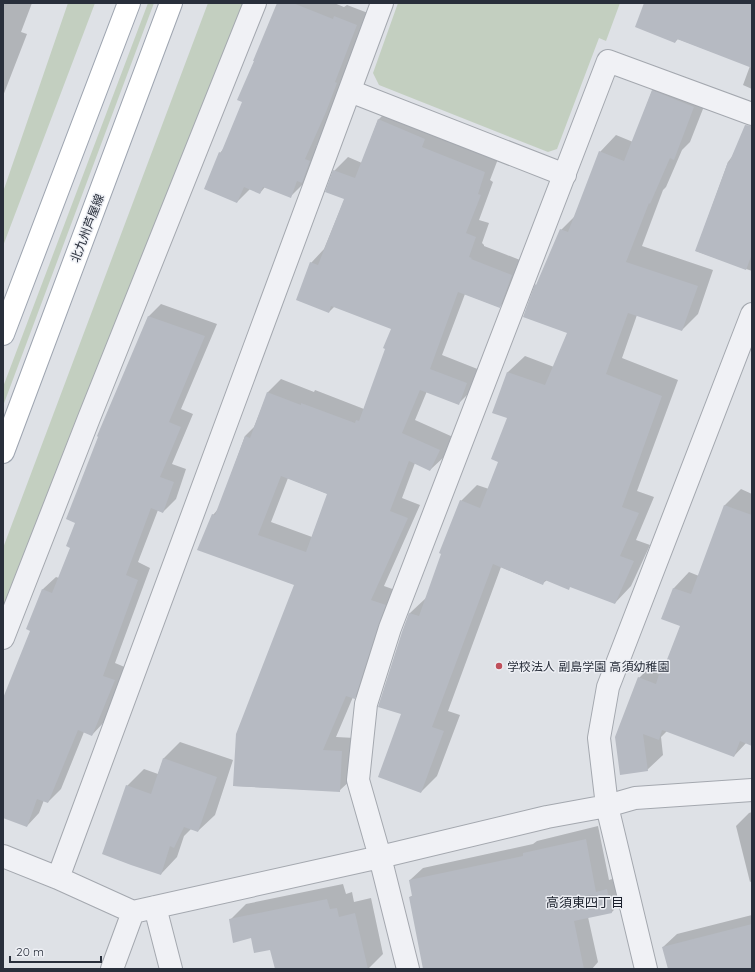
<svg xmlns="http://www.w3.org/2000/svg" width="755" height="972" viewBox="0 0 755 972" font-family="Quicksand,'Noto Sans JP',sans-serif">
<rect width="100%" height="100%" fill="#dee1e6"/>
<path fill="#c3cfc0" d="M 68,3 L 95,3 L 3,246 L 3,192 Z
M 148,3 L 154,3 L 3,406 L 3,387 Z
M 208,3 L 246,3 L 3,613 L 3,548 Z
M 398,3 L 620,3 L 606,41 L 599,38 L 557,149 L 548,152 L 379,85 L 373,73 Z"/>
<path fill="#0003" fill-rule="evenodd" d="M 3,3 L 32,3 L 21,32 L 27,34 L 3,96 Z
M 279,3 L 334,3 L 344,7 L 347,5 L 368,13 L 338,99 L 316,147 L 321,149 L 314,170 L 305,179 L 303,184 L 291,196 L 265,187 L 260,193 L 250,189 L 237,202 L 220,153 L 224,148 L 243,102 Z
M 645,3 L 752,3 L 752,89 L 743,85 L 750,66 L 678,39 L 675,42 Z
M 669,75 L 710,91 L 690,142 L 682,150 L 666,187 L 663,190 L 642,246 L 713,270 L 698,314 L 682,330 L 637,315 L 622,358 L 678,380 L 637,491 L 654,497 L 636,540 L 650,545 L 631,586 L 615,603 L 571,586 L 547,580 L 542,584 L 501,567 L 448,711 L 460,715 L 437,776 L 421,792 L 402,714 L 403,632 L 410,613 L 427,597 L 461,501 L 477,485 L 489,489 L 500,461 L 508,417 L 494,412 L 508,372 L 525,356 L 554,367 L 568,332 L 561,230 L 575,216 L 600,152 L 616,135 L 633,142 L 652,91 Z
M 392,106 L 498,159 L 490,180 L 493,182 L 479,220 L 489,223 L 482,243 L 484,245 L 484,246 L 525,262 L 513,294 L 499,307 L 465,294 L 442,355 L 480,370 L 472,390 L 458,404 L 427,391 L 415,420 L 453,437 L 444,457 L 430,470 L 415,463 L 402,498 L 420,505 L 384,586 L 398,591 L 368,684 L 354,698 L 353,697 L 336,737 L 355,738 L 353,778 L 339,791 L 234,786 L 295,584 L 213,515 L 219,508 L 245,436 L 254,427 L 268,392 L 281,379 L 314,392 L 315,390 L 364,409 L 387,349 L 392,328 L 335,306 L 329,312 L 311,263 L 324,249 L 345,198 L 334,171 L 348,157 L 362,163 L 378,120 ZM 288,478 L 328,494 L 312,537 L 271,522 Z
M 752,130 L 752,271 L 696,251 L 728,162 Z
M 161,304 L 217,324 L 181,409 L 193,414 L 172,464 L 186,469 L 176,499 L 163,512 L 158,510 L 138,562 L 150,568 L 115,663 L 127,668 L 104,722 L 92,735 L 84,732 L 61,789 L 48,802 L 44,800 L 39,813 L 27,826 L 3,817 L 3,709 L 31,630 L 43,589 L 56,577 L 59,578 L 71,547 L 149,316 Z
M 741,489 L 752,494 L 752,745 L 747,742 L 734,756 L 667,731 L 661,737 L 663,755 L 647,770 L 621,774 L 639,678 L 655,662 L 666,666 L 681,625 L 662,618 L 674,588 L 689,572 L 699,576 L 725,505 Z
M 180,742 L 233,760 L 215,815 L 198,831 L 191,829 L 184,836 L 177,857 L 161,874 L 127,786 L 144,769 L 158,774 L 164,758 Z
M 752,812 L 752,881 L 750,882 L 736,826 L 749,813 Z
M 598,826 L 609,880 L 619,877 L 624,899 L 612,912 L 588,917 L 598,962 L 592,969 L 427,969 L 410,897 L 413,895 L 410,880 L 423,868 L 533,844 L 537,841 Z
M 343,884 L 346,894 L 352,892 L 354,902 L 371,898 L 383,954 L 368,969 L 276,969 L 271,949 L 251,937 L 230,920 L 246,904 Z
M 752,915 L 752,969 L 669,969 L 663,947 L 677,934 Z"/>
<path fill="#b6bac2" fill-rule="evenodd" d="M 277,3 L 293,3 L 333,19 L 334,16 L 357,25 L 335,82 L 337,83 L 326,112 L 305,159 L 310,161 L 302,183 L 297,181 L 291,198 L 263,187 L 260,194 L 244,187 L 237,203 L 204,189 L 219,152 L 221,153 L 242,102 L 237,100 L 254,61 L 253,61 Z
M 644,3 L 752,3 L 752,68 L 677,39 L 675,43 L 635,27 Z
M 652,90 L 694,107 L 674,160 L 670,158 L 650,204 L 649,203 L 626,262 L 698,286 L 682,331 L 628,313 L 606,374 L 662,396 L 622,507 L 639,513 L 620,556 L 634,561 L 615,604 L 570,587 L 569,590 L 545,580 L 543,585 L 493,564 L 432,727 L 444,731 L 421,793 L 378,777 L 401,714 L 378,707 L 402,632 L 409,613 L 419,616 L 441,554 L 439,553 L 460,500 L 480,508 L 498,462 L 491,459 L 507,418 L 492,413 L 507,372 L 545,385 L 567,333 L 523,317 L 535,284 L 536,285 L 560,229 L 568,232 L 599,151 L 624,161 Z
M 378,119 L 425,139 L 422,147 L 485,172 L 478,194 L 481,195 L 466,233 L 476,237 L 469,257 L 472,258 L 471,259 L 512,275 L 500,308 L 458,292 L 430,369 L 467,383 L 459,405 L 420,390 L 402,433 L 440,450 L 430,471 L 409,461 L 390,511 L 408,518 L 371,600 L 386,605 L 355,699 L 346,696 L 323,750 L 342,751 L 340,792 L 233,786 L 236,734 L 294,585 L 197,550 L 212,514 L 215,515 L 245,436 L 250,438 L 267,392 L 301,405 L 301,403 L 355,423 L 356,420 L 359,421 L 385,349 L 383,348 L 391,329 L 331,306 L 329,313 L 296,300 L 310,262 L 318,265 L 344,199 L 325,192 L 333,170 L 355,178 ZM 281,476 L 327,494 L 306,552 L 258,535 Z
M 745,125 L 752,126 L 752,254 L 746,270 L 695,251 L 728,162 L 729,163 Z
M 148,316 L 205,336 L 169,422 L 181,427 L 160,477 L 174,482 L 163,513 L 151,508 L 126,575 L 138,580 L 103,676 L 115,680 L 92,736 L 78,730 L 48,803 L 37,799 L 27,827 L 3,818 L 3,698 L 30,631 L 26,629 L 42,589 L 52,593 L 70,548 L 66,546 L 75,523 L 66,519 L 98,437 L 97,436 Z
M 724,505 L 752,515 L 752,746 L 740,741 L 734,757 L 662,730 L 659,740 L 643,734 L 648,771 L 620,775 L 615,737 L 638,677 L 656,684 L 659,674 L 661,675 L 680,626 L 661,619 L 673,588 L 691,594 Z
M 163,758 L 217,777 L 198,832 L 184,827 L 174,848 L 170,846 L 161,875 L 131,865 L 102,854 L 126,785 L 151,794 Z
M 586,839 L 596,892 L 607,889 L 612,913 L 574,921 L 584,969 L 423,969 L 409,897 L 412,896 L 409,880 L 523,856 L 523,853 Z
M 327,899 L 330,909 L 337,908 L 339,917 L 355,913 L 368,969 L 275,969 L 270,950 L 254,953 L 251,938 L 233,943 L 229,919 Z
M 752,924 L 752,969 L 668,969 L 662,947 Z"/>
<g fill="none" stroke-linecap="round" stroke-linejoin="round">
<g stroke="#a4a8af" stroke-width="24">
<path id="street" d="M 350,91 L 565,175
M 3,638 L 89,418 L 255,3
M 3,856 L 58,878 L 133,912 L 380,857 L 547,817 L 607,806 L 635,798 L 752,790
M 58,878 L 382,3
M 155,907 L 171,969
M 112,969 L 133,912
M 408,969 L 380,857 L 358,780 L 366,704 L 390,628 L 608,61 L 752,114
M 646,969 L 607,806 L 599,738 L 608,687 L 752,314"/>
</g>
<g stroke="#9ea5b0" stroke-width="24">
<path id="primary" d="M 3,334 L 129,3
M 3,452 L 171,3"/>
</g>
<use href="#street" stroke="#f0f1f5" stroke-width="22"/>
<use href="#primary" stroke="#fff" stroke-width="22"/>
</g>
<circle fill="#bf4f5b" stroke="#edeff4" stroke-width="1.5" cx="499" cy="666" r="4"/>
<g text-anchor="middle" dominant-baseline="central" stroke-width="3" stroke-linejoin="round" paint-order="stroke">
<g font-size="12" fill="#292f3b" stroke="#edeff4">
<text transform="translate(87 228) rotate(-69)">北九州芦屋線</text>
</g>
<g font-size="12" fill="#292f3b" stroke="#edeff4" text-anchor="start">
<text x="507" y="666">学校法人 副島学園 高須幼稚園</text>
</g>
<g font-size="13" fill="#1b202c" stroke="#edeff4">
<text x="585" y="902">高須東四丁目</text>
</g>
</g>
<rect width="755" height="972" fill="none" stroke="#292f3b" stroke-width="8"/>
<path d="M10 956v6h91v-6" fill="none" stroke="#292f3b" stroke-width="2"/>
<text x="16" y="956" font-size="12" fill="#292f3b" stroke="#edeff4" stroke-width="3" paint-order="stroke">20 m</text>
</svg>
